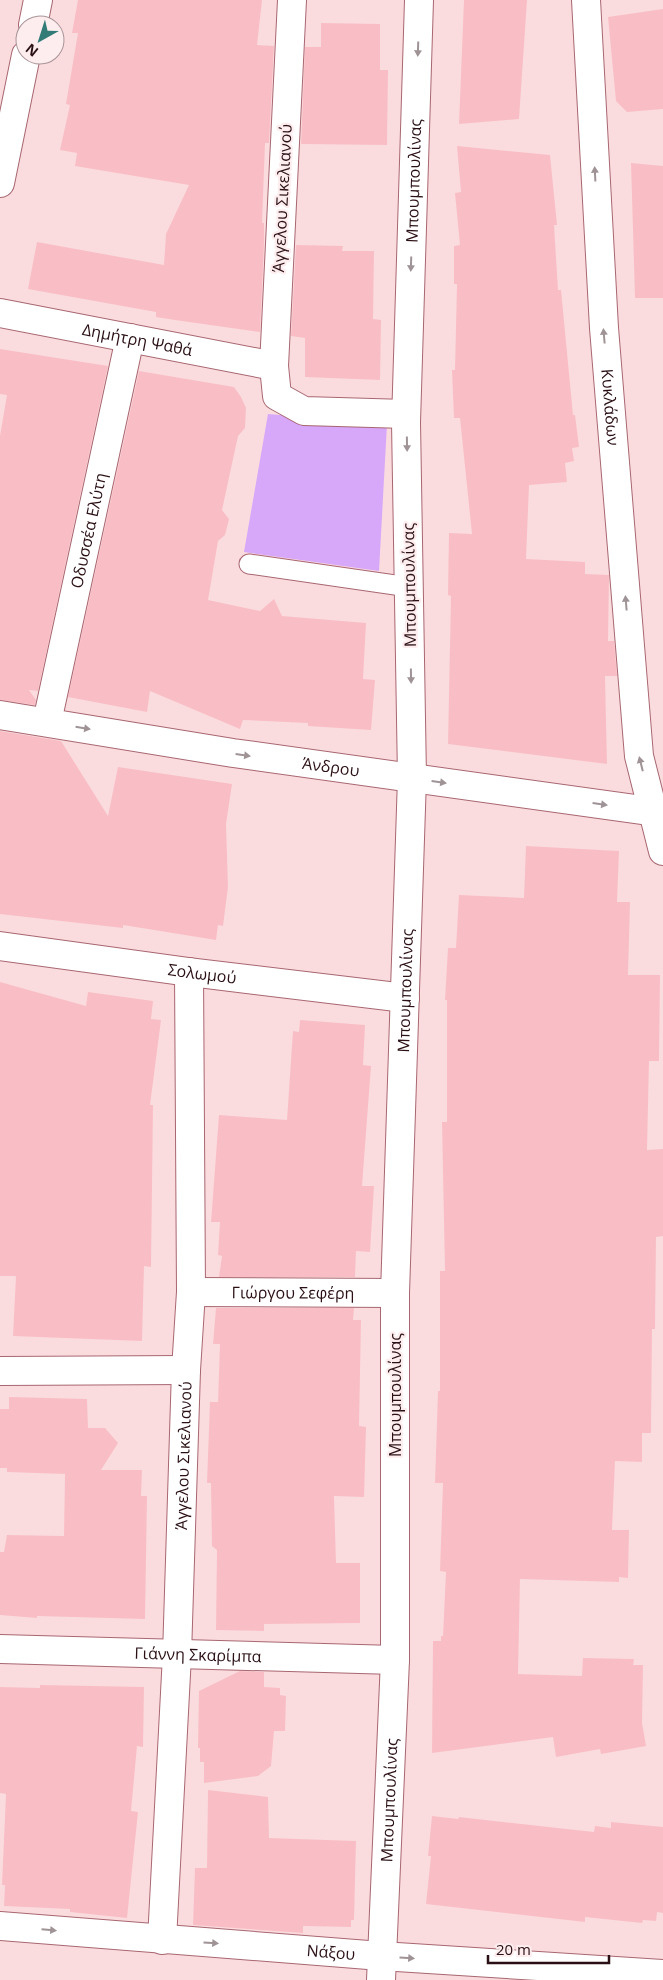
<svg xmlns="http://www.w3.org/2000/svg" width="663" height="1980" viewBox="0 0 663 1980" font-family="'Open Sans',sans-serif">
<rect width="100%" height="100%" fill="#fadcdf"/>
<path fill="#d7a7fa" d="M 268,414 L 387,424 L 379,571 L 244,552 Z"/>
<path fill="#f9bec5" d="M 78,0 L 262,0 L 257,45 L 274,46 L 269,143 L 265,143 L 262,223 L 264,223 L 264,245 L 260,332 L 175,320 L 156,317 L 156,312 L 28,289 L 37,242 L 164,265 L 166,234 L 189,185 L 75,166 L 77,153 L 60,150 L 70,105 L 66,104 L 78,33 L 72,33 Z
M 464,0 L 527,0 L 519,119 L 459,124 Z
M 663,9 L 663,109 L 627,112 L 616,101 L 608,17 Z
M 321,23 L 380,24 L 380,70 L 388,70 L 387,145 L 301,144 L 305,47 L 321,47 Z
M 457,146 L 550,155 L 557,225 L 554,225 L 558,290 L 561,290 L 573,415 L 575,415 L 579,447 L 572,448 L 574,461 L 565,463 L 567,482 L 529,485 L 526,559 L 585,562 L 585,574 L 609,575 L 608,641 L 614,641 L 617,676 L 605,676 L 607,764 L 448,744 L 451,596 L 448,595 L 449,533 L 472,534 L 460,418 L 454,418 L 452,370 L 455,370 L 457,284 L 454,284 L 454,246 L 460,245 L 455,193 L 461,192 Z
M 631,163 L 663,166 L 663,298 L 635,298 Z
M 296,245 L 343,246 L 342,251 L 374,251 L 373,319 L 381,320 L 380,380 L 305,377 L 305,338 L 291,336 Z
M 0,349 L 108,366 L 38,691 L 29,690 L 36,700 L 35,705 L 0,700 L 0,436 L 7,395 L 0,394 Z
M 139,371 L 234,387 L 241,397 L 246,408 L 245,428 L 238,436 L 222,510 L 229,519 L 225,535 L 218,541 L 208,600 L 260,611 L 274,599 L 282,616 L 366,623 L 363,679 L 375,680 L 371,730 L 308,726 L 308,723 L 243,720 L 240,729 L 150,691 L 147,712 L 68,697 Z
M 0,731 L 61,741 L 108,816 L 118,767 L 232,784 L 226,824 L 228,887 L 223,926 L 218,925 L 216,940 L 123,925 L 123,928 L 0,914 Z
M 526,846 L 619,851 L 617,902 L 630,902 L 628,975 L 660,975 L 659,1061 L 649,1061 L 647,1150 L 663,1149 L 663,1236 L 656,1237 L 655,1329 L 652,1329 L 651,1433 L 642,1433 L 642,1462 L 615,1461 L 612,1530 L 629,1530 L 628,1578 L 619,1577 L 619,1582 L 520,1579 L 518,1674 L 582,1676 L 583,1658 L 634,1659 L 633,1665 L 643,1665 L 642,1723 L 646,1746 L 601,1754 L 600,1749 L 556,1757 L 553,1737 L 432,1753 L 433,1641 L 441,1641 L 441,1636 L 443,1636 L 446,1572 L 440,1571 L 443,1483 L 435,1483 L 438,1391 L 440,1391 L 440,1271 L 445,1271 L 442,1122 L 447,1122 L 447,1000 L 445,1000 L 448,948 L 456,948 L 459,895 L 524,898 Z
M 0,982 L 86,1006 L 88,992 L 153,1001 L 151,1019 L 161,1020 L 150,1105 L 153,1105 L 151,1267 L 144,1266 L 142,1341 L 13,1336 L 16,1276 L 0,1276 Z
M 300,1020 L 365,1025 L 363,1065 L 371,1066 L 362,1186 L 374,1186 L 370,1252 L 356,1251 L 355,1277 L 219,1277 L 222,1256 L 218,1255 L 220,1222 L 211,1222 L 219,1115 L 287,1120 L 293,1031 L 299,1032 Z
M 216,1308 L 354,1308 L 353,1320 L 361,1320 L 359,1426 L 366,1427 L 364,1497 L 334,1496 L 336,1563 L 360,1563 L 360,1623 L 264,1624 L 264,1631 L 216,1630 L 217,1550 L 212,1546 L 211,1483 L 207,1483 L 210,1402 L 218,1402 L 220,1344 L 213,1344 Z
M 9,1397 L 87,1399 L 88,1428 L 105,1428 L 118,1443 L 101,1470 L 142,1470 L 141,1496 L 147,1496 L 145,1619 L 37,1616 L 37,1618 L 0,1615 L 0,1552 L 4,1552 L 7,1535 L 64,1536 L 65,1474 L 7,1472 L 7,1468 L 0,1468 L 0,1409 L 9,1409 Z
M 240,1671 L 264,1672 L 264,1687 L 280,1688 L 280,1695 L 286,1696 L 285,1731 L 274,1731 L 271,1766 L 258,1776 L 204,1783 L 204,1762 L 200,1762 L 200,1748 L 198,1748 L 199,1691 Z
M 40,1685 L 144,1687 L 143,1747 L 137,1746 L 131,1811 L 138,1812 L 127,1918 L 70,1912 L 70,1909 L 4,1906 L 5,1885 L 2,1885 L 6,1794 L 0,1793 L 0,1687 L 40,1688 Z
M 208,1790 L 268,1797 L 269,1838 L 356,1841 L 354,1920 L 351,1920 L 351,1927 L 303,1926 L 303,1933 L 193,1925 L 195,1868 L 207,1868 Z
M 432,1816 L 458,1819 L 459,1817 L 594,1832 L 595,1826 L 611,1828 L 611,1822 L 663,1827 L 663,1913 L 657,1912 L 656,1921 L 643,1920 L 642,1923 L 585,1917 L 585,1922 L 426,1904 L 431,1856 L 428,1856 Z"/>
<g fill="none" stroke-linecap="round" stroke-linejoin="round">
<g stroke="#a86670" stroke-width="21">
<path id="lane" d="M 249,564 L 409,587"/>
</g>
<g stroke="#a86670" stroke-width="30">
<g id="street">
<path d="M 292,0 L 274,366 L 277,396 L 304,411 L 406,414"/>
<path id="s1" d="M 586,0 L 604,328 L 639,756 L 663,851"/>
<path d="M 33,25 L 38,0"/>
<path d="M 0,183 L 26,55"/>
<path id="s2" d="M 0,313 L 274,366"/>
<path id="s3" d="M 0,715 L 233,753 L 663,813"/>
<path id="s4" d="M 47,722 L 130,338"/>
<path id="s5" d="M 0,946 L 189,972 L 405,998"/>
<path id="s6" d="M 191,1292 L 395,1293"/>
<path d="M 0,1371 L 186,1370"/>
<path id="s7" d="M 0,1649 L 395,1660"/>
<path id="s8" d="M 0,1926 L 381,1956 L 663,1974"/>
<path id="s9" d="M 162,1940 L 177,1655 L 186,1370 L 191,1292 L 189,972"/>
<path id="s10" d="M 381,1980 L 395,1660 L 395,1293 L 412,778 L 406,422 L 419,0"/>
</g>
</g>
<use href="#lane" stroke="#fff" stroke-width="19"/>
<use href="#street" stroke="#fff" stroke-width="28"/>
</g>
<defs><path id="oneway-solid" d="M-6-.8H1V-3.2L6.5 0L1 3.2V.8H-6Z" transform="scale(1.25)"/></defs>
<g fill="#9f9396">
<use href="#oneway-solid" transform="translate(418 49) rotate(92)"/>
<use href="#oneway-solid" transform="translate(595 174) rotate(-93)"/>
<use href="#oneway-solid" transform="translate(411 264) rotate(92)"/>
<use href="#oneway-solid" transform="translate(604 336) rotate(-95)"/>
<use href="#oneway-solid" transform="translate(407 444) rotate(89)"/>
<use href="#oneway-solid" transform="translate(626 603) rotate(-95)"/>
<use href="#oneway-solid" transform="translate(411 676) rotate(89)"/>
<use href="#oneway-solid" transform="translate(83 728) rotate(9)"/>
<use href="#oneway-solid" transform="translate(243 755) rotate(8)"/>
<use href="#oneway-solid" transform="translate(641 764) rotate(-104)"/>
<use href="#oneway-solid" transform="translate(439 782) rotate(8)"/>
<use href="#oneway-solid" transform="translate(600 804) rotate(8)"/>
<use href="#oneway-solid" transform="translate(49 1930) rotate(5)"/>
<use href="#oneway-solid" transform="translate(211 1943) rotate(4)"/>
<use href="#oneway-solid" transform="translate(407 1958) rotate(4)"/>
</g>
<g text-anchor="middle" dominant-baseline="central" stroke-width="4.5" stroke-linejoin="round" paint-order="stroke">
<g font-size="16" fill="#2a1015" stroke="#fdedef">
<text stroke="none"><textPath href="#s10" startOffset="1800">Μπουμπουλίνας</textPath></text>
<text transform="translate(282 198) rotate(-87)">Άγγελου Σικελιανού</text>
<text stroke="none"><textPath href="#s2" startOffset="140">Δημήτρη Ψαθά</textPath></text>
<text stroke="none"><textPath href="#s1" startOffset="408">Κυκλάδων</textPath></text>
<text stroke="none"><textPath href="#s4" startOffset="196">Οδυσσέα Ελύτη</textPath></text>
<text transform="translate(409 585) rotate(-91)">Μπουμπουλίνας</text>
<text stroke="none"><textPath href="#s3" startOffset="335">Άνδρου</textPath></text>
<text stroke="none"><textPath href="#s5" startOffset="204">Σολωμού</textPath></text>
<text stroke="none"><textPath href="#s10" startOffset="990">Μπουμπουλίνας</textPath></text>
<text stroke="none"><textPath href="#s6" startOffset="102">Γιώργου Σεφέρη</textPath></text>
<text transform="translate(395 1395) rotate(-90)">Μπουμπουλίνας</text>
<text stroke="none"><textPath href="#s9" startOffset="485">Άγγελου Σικελιανού</textPath></text>
<text stroke="none"><textPath href="#s7" startOffset="198">Γιάννη Σκαρίμπα</textPath></text>
<text stroke="none"><textPath href="#s10" startOffset="180">Μπουμπουλίνας</textPath></text>
<text stroke="none"><textPath href="#s8" startOffset="332">Νάξου</textPath></text>
</g>
</g>
<g transform="translate(40 40) rotate(219)"><circle r="24" fill="#fdedef" stroke="#a99598"/>
<path d="M0-4L9 19L0 12L-9 19Z" fill="#327b77"/>
<text y="-8" font-size="14" font-weight="bold" text-anchor="middle" fill="#2a1015">N</text>
</g>
<path d="M488 1955v8h121v-8" fill="none" stroke="#2a1015" stroke-width="2.5"/>
<text x="496" y="1955" font-size="15" fill="#2a1015" stroke="#fdedef" stroke-width="4" paint-order="stroke">20 m</text>
</svg>
